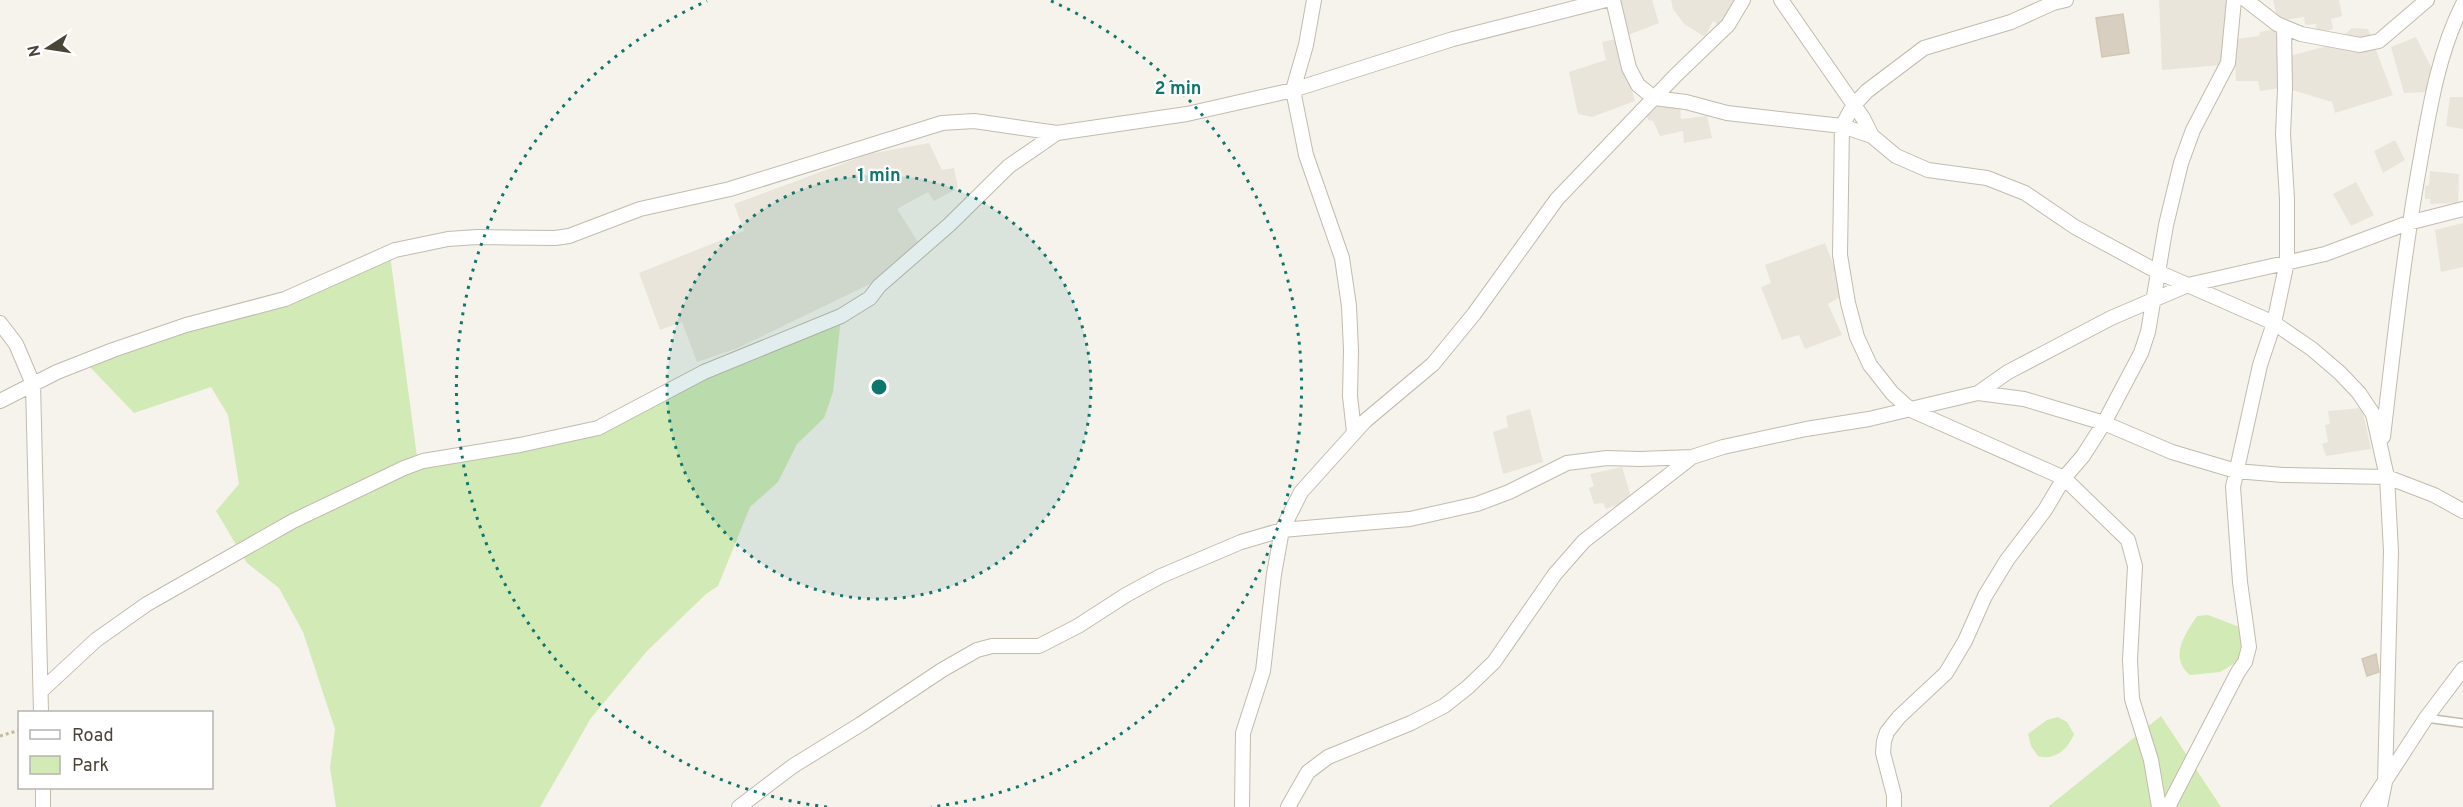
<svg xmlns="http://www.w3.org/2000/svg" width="2463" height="807" viewBox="0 0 2463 807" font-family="Overpass,sans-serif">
<rect width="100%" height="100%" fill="#f6f3ec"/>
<path fill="#eae5da" d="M 1618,0 L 1652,0 L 1659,23 L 1628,35 Z
M 1671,0 L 1743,0 L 1722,28 L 1713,21 L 1705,37 L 1684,24 L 1673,9 Z
M 2159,0 L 2227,0 L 2221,65 L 2162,70 Z
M 2273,0 L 2339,0 L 2342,16 L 2331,19 L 2333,29 L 2317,33 L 2316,24 L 2305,25 L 2304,17 L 2278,21 Z
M 2279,28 L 2281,88 L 2260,91 L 2258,81 L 2236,81 L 2234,47 L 2237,39 L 2259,36 L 2260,32 Z
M 2352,28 L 2368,29 L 2393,95 L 2335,113 L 2332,102 L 2292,90 L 2286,57 L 2334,44 Z
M 2416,37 L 2433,71 L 2429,92 L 2404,93 L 2391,47 Z
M 1616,39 L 1635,101 L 1592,117 L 1578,114 L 1569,72 L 1606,60 L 1602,42 Z
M 2450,97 L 2463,97 L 2463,129 L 2446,126 Z
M 1663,104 L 1680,106 L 1681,119 L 1707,116 L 1712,138 L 1684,143 L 1683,131 L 1660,136 L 1653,121 L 1648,120 L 1646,112 Z
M 2395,140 L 2405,160 L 2383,173 L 2374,151 Z
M 929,143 L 942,170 L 954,168 L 958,188 L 934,201 L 928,192 L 897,209 L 920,245 L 872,283 L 738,348 L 697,362 L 682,322 L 660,330 L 639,273 L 744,231 L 734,204 L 869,154 Z
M 2430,171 L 2459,174 L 2458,203 L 2430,204 L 2430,199 L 2425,199 L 2425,186 L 2429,185 Z
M 2356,182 L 2374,215 L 2351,226 L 2333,194 Z
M 2463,223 L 2463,267 L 2441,272 L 2435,230 Z
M 1825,243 L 1845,294 L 1828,304 L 1842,335 L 1805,349 L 1799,335 L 1782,340 L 1761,287 L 1771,283 L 1765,265 Z
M 2362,408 L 2371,449 L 2326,456 L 2322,444 L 2328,442 L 2325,425 L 2330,424 L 2328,411 Z
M 1530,409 L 1543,462 L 1503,474 L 1493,432 L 1508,427 L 1506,416 Z
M 1622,467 L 1632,500 L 1606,509 L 1603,503 L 1594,504 L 1589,488 L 1594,486 L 1590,474 Z"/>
<path fill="#d2eab5" d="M 390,255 L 418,464 L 578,434 L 841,317 L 833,392 L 824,418 L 797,444 L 778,482 L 750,507 L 718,586 L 706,594 L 647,651 L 591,718 L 540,807 L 336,807 L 330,768 L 335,729 L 303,632 L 279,588 L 247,563 L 216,511 L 239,484 L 228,415 L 211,387 L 134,413 L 89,366 L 181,329 L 284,303 Z
M 2208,615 L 2245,629 L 2242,659 L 2220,672 L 2190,675 C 2169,658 2184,635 2197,616 Z
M 2161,716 L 2221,807 L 2048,807 Z
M 2058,717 L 2067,722 L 2074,734 C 2068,749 2055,761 2038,756 L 2031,746 L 2028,734 L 2047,720 Z"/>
<path fill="#d8cfc1" stroke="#d3c7b4" stroke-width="1.5" d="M 2123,14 L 2129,53 L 2102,57 L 2096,18 Z
M 2376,654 L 2379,672 L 2367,676 L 2362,659 Z"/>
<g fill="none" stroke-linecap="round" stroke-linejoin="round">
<g stroke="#c2bbae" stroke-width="10">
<path id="service" d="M 2426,718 L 2463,723"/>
</g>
<g stroke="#c2bbae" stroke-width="16">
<path id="minor" d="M 1314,0 L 1306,45 L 1293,90 L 1306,155 L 1342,258 L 1349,306 L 1351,350 L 1350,396 L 1354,432
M 1613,0 L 1629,68 L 1638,85 L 1654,98 L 1686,102 L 1727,113 L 1842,126 L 1872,136 L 1896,156 L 1928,170 L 1987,178 L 2025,193 L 2075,227 L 2158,272 L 2274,323 L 2312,349 L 2340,373 L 2359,393 L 2373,414 L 2387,477 L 2391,551 L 2385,782 L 2380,807
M 1781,0 L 1863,118 L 1872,136
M 2066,0 L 2053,3 L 2011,22 L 1924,48 L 1867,91 L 1853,106 L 1842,126 L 1840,255 L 1848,303 L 1857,337 L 1870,365 L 1892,393 L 1911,410 L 2064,478 L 2128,540 L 2135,566 L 2130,660 L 2132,699 L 2151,760 L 2159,807
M 2246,0 L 2277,24 L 2301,34 L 2360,45 L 2379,41 L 2427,0
M 0,323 L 16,344 L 33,384 L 41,712
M 1978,393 L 2024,399 L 2104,423 L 2172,452 L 2236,471 L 2283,475 L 2387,477 L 2434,495 L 2463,511
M 0,401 L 57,372 L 113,350 L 186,325 L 285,299 L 395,250 L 448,239 L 477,237 L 555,238 L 569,236 L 640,209 L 730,189 L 942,123 L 974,121 L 1057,133 L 1187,114 L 1293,90 L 1453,39 L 1606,0
M 2383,437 C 2394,343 2404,250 2421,157 C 2430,106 2439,51 2463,4
M 41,691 L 96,640 L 147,604 L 293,521 L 404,468 L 423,461 L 520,445 L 598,428 L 704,372 L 841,316 L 870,298 L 879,286 L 949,225 L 1009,166 L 1057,133
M 43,788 L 43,807
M 739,807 L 793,766 L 861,724 L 942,670 L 977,650 L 992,646 L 1039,646 L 1078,626 L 1126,595 L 1161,576 L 1241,542 L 1282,530 L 1410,519 L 1477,504 L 1509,492 L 1567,463 L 1607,458 L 1640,459 L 1692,457 L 1723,447 L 1806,429 L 1869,419 L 1978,393 L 2008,372 L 2111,318 L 2188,285 L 2325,254 L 2408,223 L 2463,209
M 1242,807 L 1243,733 L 1263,671 L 1274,574 L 1282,530 L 1301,492 L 1365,421 L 1433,364 L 1474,314 L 1557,199 L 1676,75 L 1728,25 L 1743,0
M 1288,807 L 1308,772 L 1328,757 L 1411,723 L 1444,706 L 1468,687 L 1494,662 L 1555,574 L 1584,541 L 1692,457
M 1894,807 L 1894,795 L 1883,753 L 1884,741 L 1887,732 L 1899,717 L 1946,673 L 1965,641 L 1985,596 L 2007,560 L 2045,510 L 2064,478 L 2083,456 L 2104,423 L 2141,353 L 2148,332 L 2166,225 L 2181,163 L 2193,130 L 2228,63 L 2234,0
M 2168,807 L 2238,672 L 2245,662 L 2249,647 L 2240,582 L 2233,487 L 2260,365 L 2274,323 L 2287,262 L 2287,199 L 2283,134 L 2285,89 L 2284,27
M 2368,807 L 2426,718 L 2463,669"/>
</g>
<path stroke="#c4b79f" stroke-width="3" stroke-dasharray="3 3" stroke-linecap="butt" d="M 0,736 L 20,730"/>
<use href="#service" stroke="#fff" stroke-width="7"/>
<use href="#minor" stroke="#fff" stroke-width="14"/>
</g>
<circle cx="879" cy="387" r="212" fill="#0f766e" fill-opacity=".12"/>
<g fill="none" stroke="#0f766e" stroke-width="3" stroke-dasharray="3 6">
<circle cx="879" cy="387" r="212"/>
<path d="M827 807A423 423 0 0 1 707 1M1051 1A423 423 0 0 1 931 807"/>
</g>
<circle cx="879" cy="387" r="9" fill="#0f766e" stroke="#fff" stroke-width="3"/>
<g font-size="18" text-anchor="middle" font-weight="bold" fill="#0f766e" stroke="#fff" stroke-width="4.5" stroke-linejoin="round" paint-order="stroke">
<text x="1178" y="94">2 min</text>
<text x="879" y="181">1 min</text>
</g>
<rect x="18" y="711" width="195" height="78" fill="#ffffff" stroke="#b7b4b0" stroke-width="1.5"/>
<rect x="30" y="730" width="30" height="9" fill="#ffffff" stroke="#b7b4b0" stroke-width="1.5"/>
<text x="72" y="741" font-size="18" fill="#4b4439">Road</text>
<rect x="30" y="756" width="30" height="18" fill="#d2eab5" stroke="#b7b4b0" stroke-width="1.5"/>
<text x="72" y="771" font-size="18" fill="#4b4439">Park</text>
<g transform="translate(48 48) rotate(258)" stroke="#ffffff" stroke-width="4.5" paint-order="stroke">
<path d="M0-4.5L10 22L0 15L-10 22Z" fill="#4b4439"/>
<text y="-9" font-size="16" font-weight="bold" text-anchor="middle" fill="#4b4439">N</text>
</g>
</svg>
